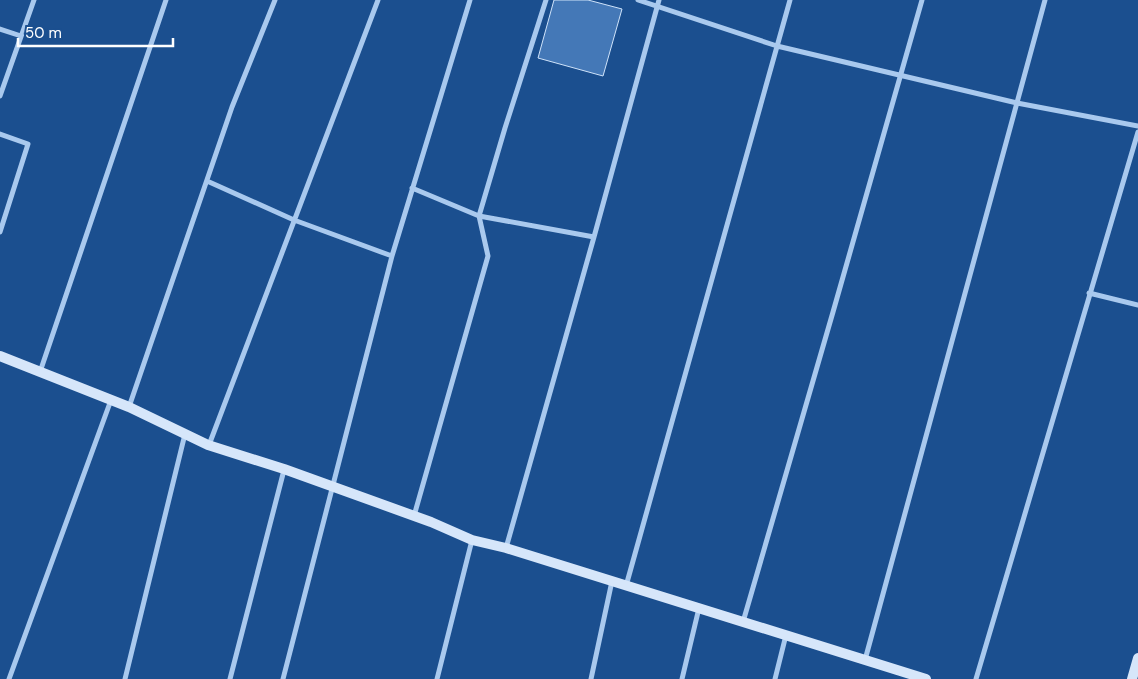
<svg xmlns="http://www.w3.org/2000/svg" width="1138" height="679" viewBox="0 0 1138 679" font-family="'DM Sans',sans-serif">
<rect width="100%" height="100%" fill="#1b4f8f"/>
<path fill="#4478b7" stroke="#cfe3fa" d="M 554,0 L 588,0 L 622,9 L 603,76 L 538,58 Z"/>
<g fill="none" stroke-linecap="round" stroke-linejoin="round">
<path stroke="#a9c9ee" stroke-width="5" d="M 638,0 L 777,46 L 1017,103 L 1138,126
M 0,29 L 21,36
M 0,96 L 34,0
M 0,134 L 28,144 L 0,232
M 207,181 L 294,220 L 392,256
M 412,188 L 479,216 L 594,237
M 1089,293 L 1138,305
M 40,372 L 166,0
M 129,407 L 232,107 L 275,0
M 209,445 L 378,0
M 414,516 L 488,256 L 479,216 L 505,128 L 546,0
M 506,548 L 594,237 L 659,0
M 626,586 L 790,0
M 743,622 L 833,312 L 922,0
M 865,660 L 1045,0
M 9,679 L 111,400
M 125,679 L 185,434
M 230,679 L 284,470
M 283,679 L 392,256 L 470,0
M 437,679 L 472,540
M 591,679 L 612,581
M 682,679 L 699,608
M 775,679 L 786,635
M 976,679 L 1138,132"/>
<path stroke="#d6e6fa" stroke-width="10" d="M 0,356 L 129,407 L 208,445 L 284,469 L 431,522 L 472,540 L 506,548 L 926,679
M 1132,679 L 1138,658"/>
</g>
<path d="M18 38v8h155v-8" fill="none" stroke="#ffffff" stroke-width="2.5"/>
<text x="25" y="38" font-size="15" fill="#ffffff" stroke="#1b4f8f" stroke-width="4" paint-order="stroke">50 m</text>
</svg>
